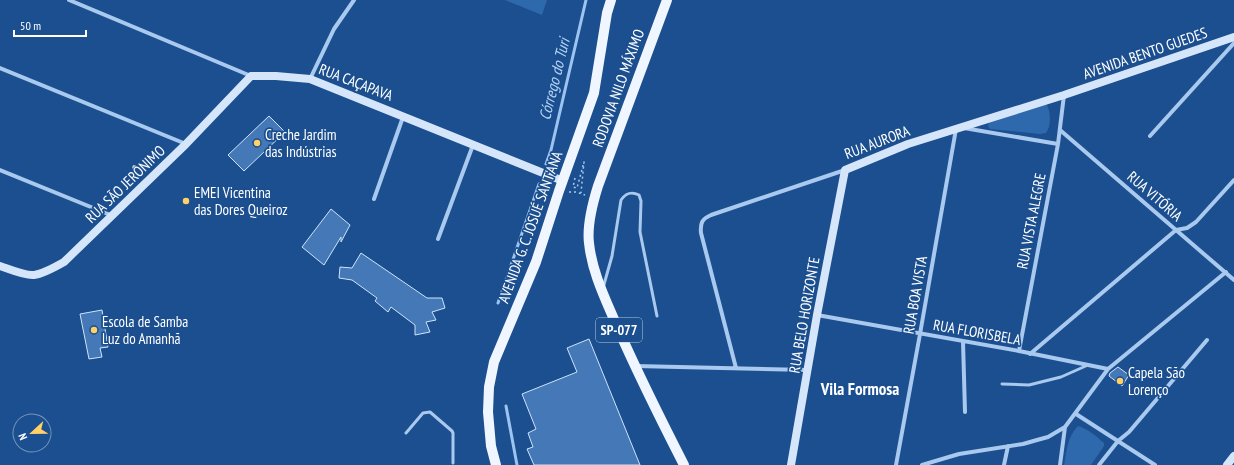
<svg xmlns="http://www.w3.org/2000/svg" width="1234" height="465" viewBox="0 0 1234 465" font-family="'PT Sans Narrow',sans-serif">
<rect width="100%" height="100%" fill="#1b4f8f"/>
<path fill="#2e69ad" d="M 505,0 L 547,0 L 542,15 Z
M 1042,105 L 1047,105 C 1051,113 1051,127 1046,133 L 1040,134 L 990,129 L 988,126 L 989,123 Z
M 1078,426 C 1088,429 1096,436 1104,443 L 1104,446 L 1091,465 L 1064,465 C 1067,450 1067,437 1078,426 Z"/>
<g fill="none" stroke-linecap="round" stroke-linejoin="round">
<path stroke="#9cc4f0" stroke-width="3" d="M 546,164 L 551,150 L 586,0
M 498,303 L 539,184
M 506,406 L 517,465"/>
</g>
<path fill="#4478b7" stroke="#cfe3fa" d="M 269,116 L 285,132 L 244,171 L 228,155 Z
M 331,209 L 350,225 L 341,242 L 341,237 L 324,265 L 302,247 Z
M 361,253 L 427,298 L 442,298 L 445,308 L 432,312 L 436,320 L 426,322 L 430,332 L 415,335 L 415,325 L 391,307 L 388,312 L 375,301 L 377,298 L 352,280 L 339,278 L 340,267 L 352,268 Z
M 102,310 L 108,347 L 100,348 L 102,357 L 89,359 L 80,314 Z
M 589,339 L 640,465 L 534,465 L 527,449 L 533,447 L 528,433 L 536,429 L 522,394 L 577,372 L 567,348 Z
M 1118,367 L 1129,375 L 1122,386 L 1109,376 L 1110,373 Z"/>
<g fill="none" stroke-linecap="round" stroke-linejoin="round">
<path stroke="#a9c9ee" stroke-width="1.5" stroke-dasharray="2 3" stroke-linecap="butt" d="M 575,178 L 573,187 L 577,188 L 584,162 L 581,193
M 569,192 L 576,192 L 585,195"/>
<path stroke="#a9c9ee" stroke-width="3" d="M 603,288 L 612,256 L 621,200 C 626,193 631,191 639,195 L 641,201 L 640,232 L 657,316
M 1002,384 L 1029,385 L 1061,377 L 1088,365
M 406,433 L 423,413 L 430,412 L 452,431 L 453,433 L 453,463"/>
<path stroke="#a9c9ee" stroke-width="4" d="M 69,0 L 251,76
M 0,68 L 186,144
M 310,79 L 334,29 L 354,0
M 964,128 L 1058,144
M 1060,130 L 1234,280
M 1150,136 L 1234,43
M 0,170 L 113,216
M 374,199 L 403,117
M 438,239 L 473,145
M 817,315 L 1019,351 L 1108,369
M 963,342 L 965,412
M 1019,351 L 1058,144 L 1064,95
M 1030,354 L 1176,230 L 1187,228 L 1196,222 L 1234,180
M 636,366 L 807,370
M 736,368 L 701,233 C 700,223 702,219 711,215 L 845,170
M 1076,414 L 1155,465
M 896,465 L 920,334 L 956,129
M 922,465 L 959,454 L 1023,444 L 1037,440 L 1048,437 L 1065,427 L 1108,369 L 1226,272
M 1004,465 L 1008,446
M 1060,465 L 1065,427
M 1099,465 L 1118,441 L 1129,432 L 1207,340"/>
<path stroke="#d6e6fa" stroke-width="8" d="M 0,266 C 9,269 25,276 34,275 C 42,274 57,266 64,262 L 186,144 L 251,76 L 276,76 L 310,79 L 563,181
M 791,465 L 817,315 L 845,170 L 908,144 L 1064,95 L 1234,37
M 1227,465 L 1234,456"/>
<path stroke="#f0f6ff" stroke-width="10" d="M 667,0 L 598,186 C 593,202 587,227 589,243 C 592,272 605,298 616,324 C 637,372 660,418 684,465
M 496,465 L 491,446 L 488,412 L 489,387 L 494,362 L 536,262 L 559,191 L 594,93 L 607,13 L 611,0"/>
</g>
<g fill="#ffd166" stroke="#1b4f8f" stroke-width="1.5">
<circle cx="257" cy="143" r="4"/>
<circle cx="186" cy="201" r="4"/>
<circle cx="94" cy="330" r="4"/>
<circle cx="1120" cy="381" r="4"/>
</g>
<g text-anchor="middle" dominant-baseline="central" stroke-width="3.5" stroke-linejoin="round" paint-order="stroke">
<rect fill="#1b4f8f" stroke="#bbcadd" stroke-width="1" x="596" y="318" width="46" height="24" rx="3"/>
<g font-size="14" font-weight="bold" fill="#fff">
<text x="619" y="330">SP-077</text>
</g>
<g font-size="15" fill="#fff" stroke="#1b4f8f">
<text transform="translate(1145 53) rotate(-19)">AVENIDA BENTO GUEDES</text>
<text transform="translate(356 82) rotate(21)">RUA CAÇAPAVA</text>
<text transform="translate(618 88) rotate(-70)">RODOVIA NILO MÁXIMO</text>
<text transform="translate(877 142) rotate(-21)">RUA AURORA</text>
<text transform="translate(125 184) rotate(-44)">RUA SÃO JERÔNIMO</text>
<text transform="translate(1155 196) rotate(41)">RUA VITÓRIA</text>
<text transform="translate(1031 221) rotate(-79)">RUA VISTA ALEGRE</text>
<text transform="translate(530 227) rotate(-70)">AVENIDA G. C. JOSUÉ SANT'ANA</text>
<text transform="translate(915 295) rotate(-80)">RUA BOA VISTA</text>
<text transform="translate(804 315) rotate(-80)">RUA BELO HORIZONTE</text>
<text transform="translate(977 332) rotate(10)">RUA FLORISBELA</text>
</g>
<g font-size="15" fill="#fff" stroke="#1b4f8f" text-anchor="start">
<text x="265" y="134">Creche Jardim<tspan x="265" dy="17">das Indústrias</tspan></text>
<text x="194" y="192">EMEI Vicentina<tspan x="194" dy="17">das Dores Queiroz</tspan></text>
<text x="102" y="321">Escola de Samba<tspan x="102" dy="17">Luz do Amanhã</tspan></text>
<text x="1128" y="372">Capela São<tspan x="1128" dy="17">Lorenço</tspan></text>
</g>
<g font-size="16" font-style="italic" fill="#b5d3f5" stroke="#1b4f8f">
<text transform="translate(554 79) rotate(-76)">Córrego do Turi</text>
</g>
<g font-size="17" font-weight="bold" fill="#fff" stroke="#1b4f8f">
<text x="860" y="389">Vila Formosa</text>
</g>
</g>
<g transform="translate(32 433) rotate(248)"><circle r="19" fill="#1b4f8f" stroke="#7695bc"/>
<path d="M0-3L7 15L0 10L-7 15Z" fill="#ffd166"/>
<text y="-6" font-size="11" font-weight="bold" text-anchor="middle" fill="#ffffff">N</text>
</g>
<path d="M14 30v6h72v-6" fill="none" stroke="#ffffff" stroke-width="2"/>
<text x="20" y="30" font-size="12" fill="#ffffff" stroke="#1b4f8f" stroke-width="3" paint-order="stroke">50 m</text>
</svg>
